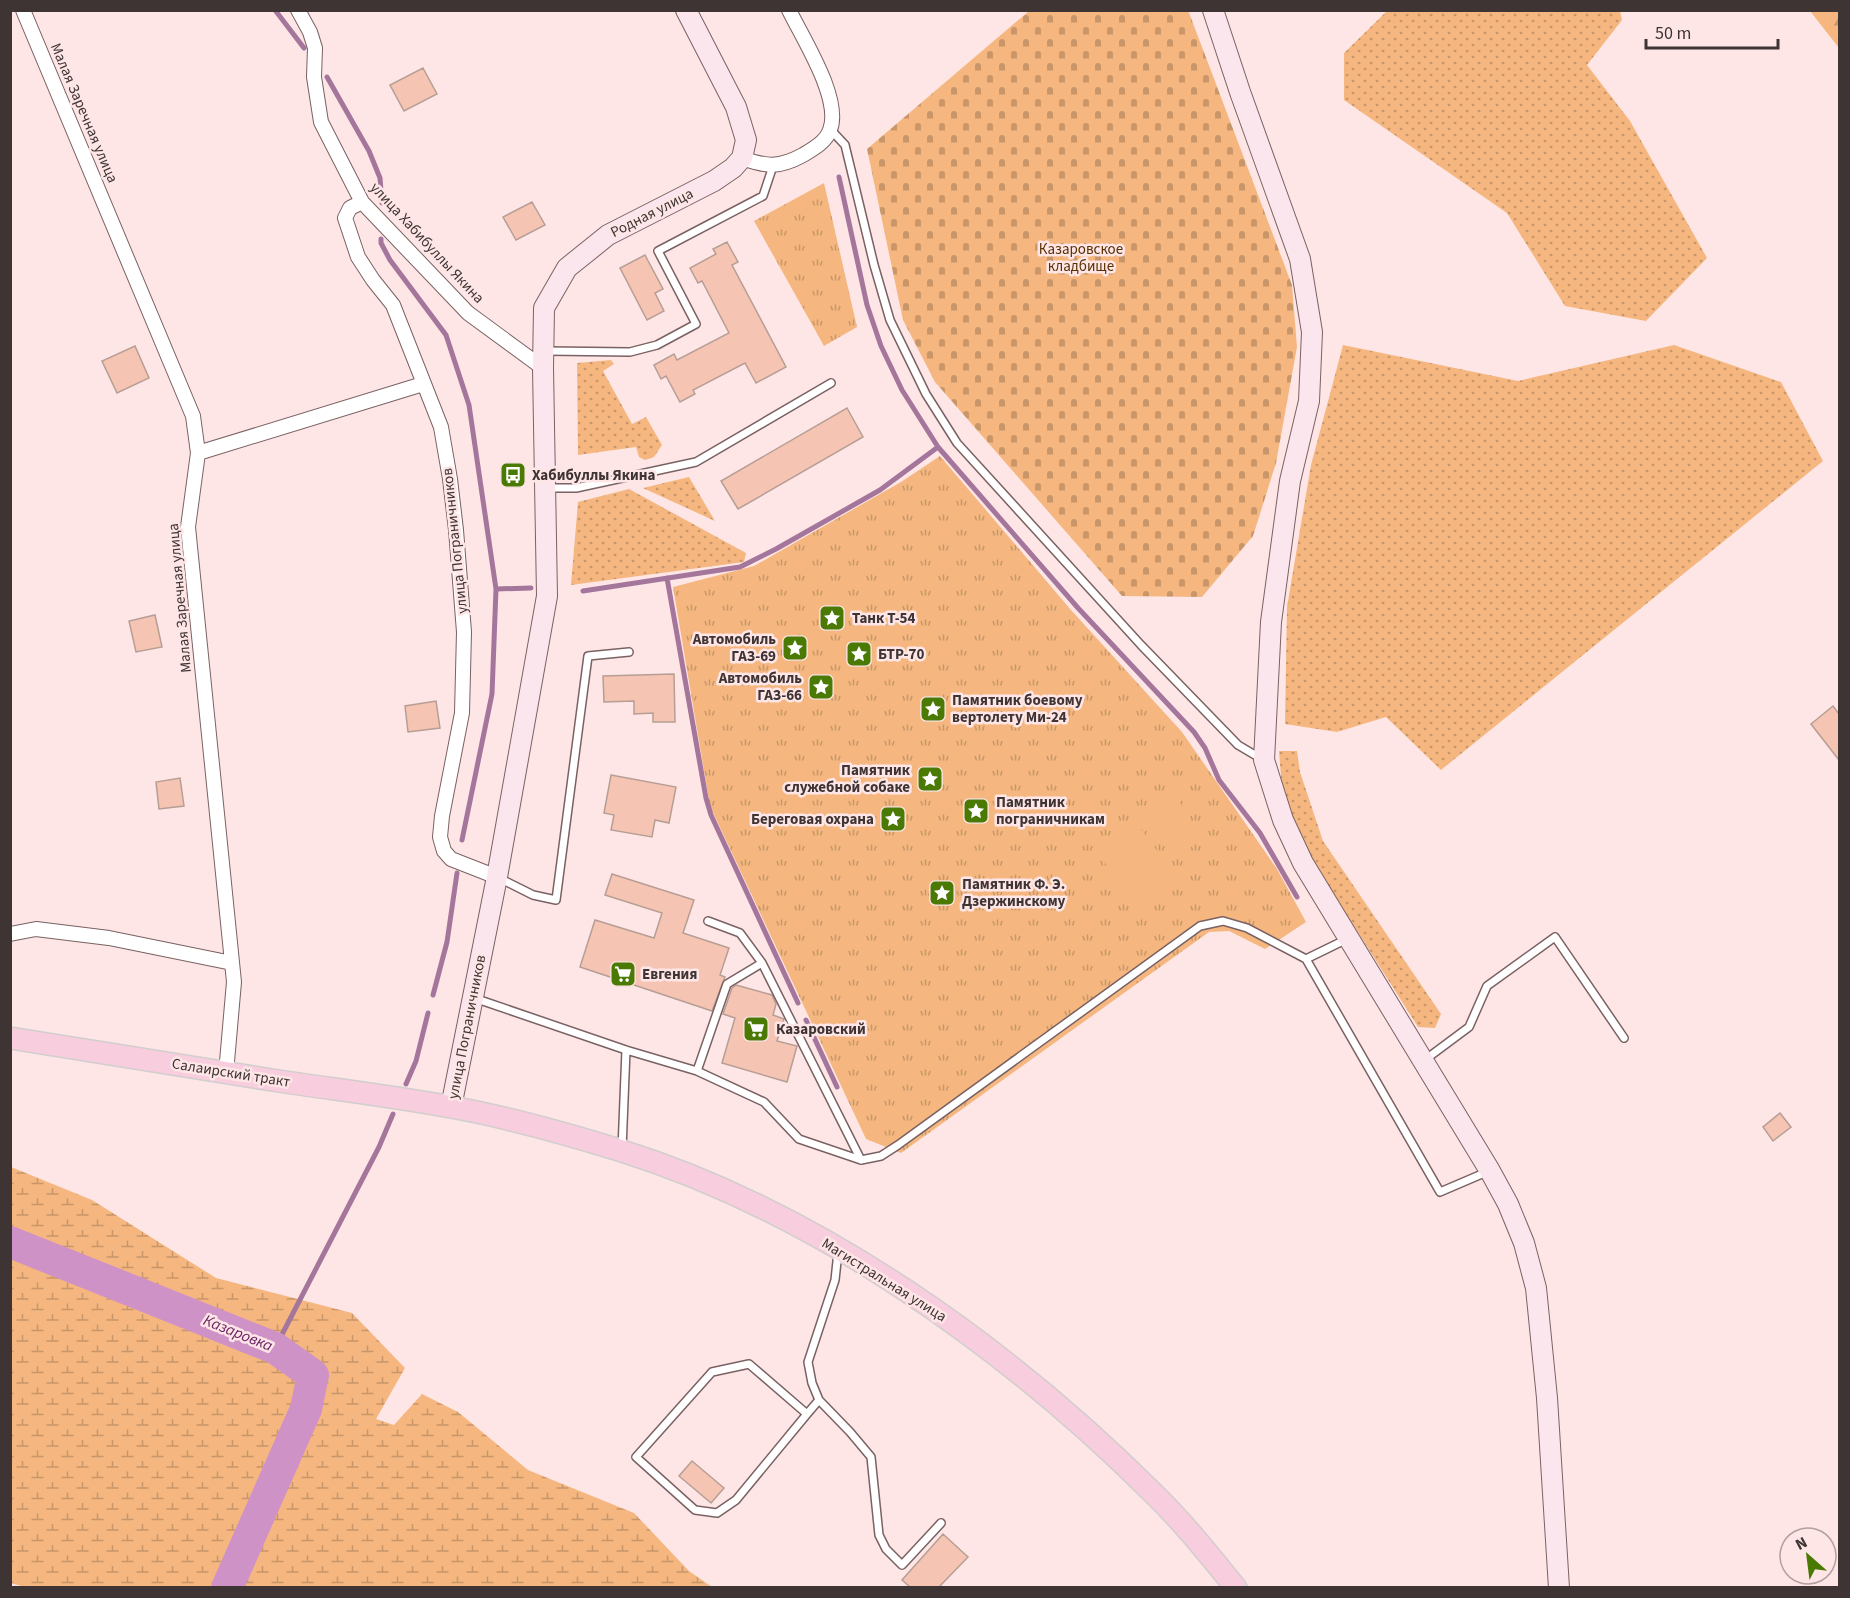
<svg xmlns="http://www.w3.org/2000/svg" width="1850" height="1598" viewBox="0 0 1850 1598" font-family="'Source Sans 3',sans-serif">
<defs>
<pattern id="grass-dots" width="8" height="8" patternUnits="userSpaceOnUse" patternTransform="scale(1.5)"><rect width="8" height="8" fill="#f5b77f"/><path d="M2 2h.1M6 6h.1" fill="none" stroke="#c89669" stroke-width="1.8" stroke-linecap="round"/></pattern>
<pattern id="forest-firs" width="22" height="20" patternUnits="userSpaceOnUse" patternTransform="scale(1.5)"><rect width="22" height="20" fill="#f5b77f"/><path d="M5 1l3.5 6h-7zM16 11l3.5 6h-7z" fill="#c89669"/></pattern>
<pattern id="wetland-marsh" width="20" height="14" patternUnits="userSpaceOnUse" patternTransform="scale(1.5)"><rect width="20" height="14" fill="#f5b77f"/><path d="M1 5h8M5 5V1M11 12h8M15 12V8" fill="none" stroke="#c89669"/></pattern>
<pattern id="cemetery-stones" width="16" height="16" patternUnits="userSpaceOnUse" patternTransform="scale(1.5)"><rect width="16" height="16" fill="#f5b77f"/><path d="M2 7V4a2 2 0 0 1 4 0v3zM10 15v-3a2 2 0 0 1 4 0v3z" fill="#c89669"/></pattern>
<pattern id="park-tufts" width="24" height="20" patternUnits="userSpaceOnUse" patternTransform="scale(1.5)"><rect width="24" height="20" fill="#f5b77f"/><path d="M3 7l-1-3M5 7V3M7 7l1-3M15 17l-1-3M17 17v-4M19 17l1-3" fill="none" stroke="#c89669"/></pattern>
</defs>
<rect width="100%" height="100%" fill="#fee6e7"/>
<path fill="url(#grass-dots)" d="M 1387,11 L 1620,11 L 1622,20 L 1587,65 L 1630,121 L 1707,258 L 1646,321 L 1565,306 L 1507,213 L 1344,100 L 1344,53 Z
M 1343,345 L 1518,381 L 1674,345 L 1781,382 L 1823,461 L 1441,770 L 1386,717 L 1337,732 L 1285,724 L 1287,607 L 1311,465 Z
M 611,360 L 614,364 L 603,371 L 632,424 L 646,417 L 662,445 L 654,457 L 645,460 L 639,457 L 636,447 L 578,455 L 577,363 Z
M 689,477 L 715,521 L 643,488 Z
M 629,489 L 746,553 L 744,562 L 571,585 L 578,502 Z
M 1279,751 L 1297,751 L 1300,772 L 1323,841 L 1441,1014 L 1435,1028 L 1418,1027 L 1304,847 L 1282,789 Z"/>
<path fill="url(#forest-firs)" d="M 1810,11 L 1839,11 L 1839,48 Z"/>
<path fill="url(#wetland-marsh)" d="M 11,1167 L 92,1200 L 216,1278 L 352,1313 L 405,1368 L 376,1419 L 394,1425 L 422,1394 L 458,1412 L 528,1470 L 634,1513 L 689,1571 L 712,1587 L 27,1588 L 11,1583 Z"/>
<path fill="url(#cemetery-stones)" d="M 1188,10 L 1292,285 L 1297,347 L 1276,463 L 1253,536 L 1202,597 L 1122,596 L 935,382 L 903,320 L 867,149 L 1029,11 Z"/>
<path fill="url(#park-tufts)" d="M 824,183 L 857,327 L 824,346 L 754,221 Z
M 940,456 L 1071,610 L 1182,732 L 1277,869 L 1306,922 L 1265,949 L 1229,931 L 1209,932 L 901,1153 L 866,1139 L 710,806 L 673,587 L 754,566 L 901,482 Z"/>
<path fill="#f5b77f" d="M 1175,793 L 1187,816 L 1195,844 L 1179,857 L 1146,814 Z
M 1133,819 L 1182,883 L 1144,913 L 1094,849 Z"/>
<g fill="none" stroke-linecap="round" stroke-linejoin="round">
<path stroke="#a4769b" stroke-width="5" d="M 275,10 L 304,48
M 327,77 L 369,151 L 380,178 L 382,203
M 839,177 L 867,305 L 881,346 L 902,390 L 938,447
M 381,239 L 381,243 L 390,260 L 446,335 L 469,405 L 496,589 L 492,694 L 462,840
M 667,578 L 706,798 L 711,815 L 798,1003
M 496,589 L 531,588
M 583,591 L 740,567 L 776,549 L 880,490 L 938,447 L 1078,608 L 1194,732 L 1205,748 L 1219,780 L 1260,833 L 1297,897
M 433,995 L 447,942 L 457,873
M 806,1020 L 837,1087
M 406,1084 L 416,1061 L 428,1013
M 275,1348 L 379,1147 L 393,1114"/>
<path stroke="#cf92c7" stroke-width="32" d="M 10,1242 L 275,1348 L 313,1375 L 306,1409 L 227,1588"/>
</g>
<path fill="#f5c4b3" stroke="#b79e95" stroke-width="1.5" d="M 423,68 L 437,94 L 404,111 L 390,85 Z
M 532,202 L 545,225 L 516,240 L 503,217 Z
M 727,242 L 738,262 L 732,265 L 786,367 L 756,383 L 745,363 L 693,390 L 695,394 L 680,402 L 666,376 L 661,379 L 654,365 L 674,354 L 677,360 L 729,333 L 702,281 L 698,283 L 690,268 L 716,254 L 713,249 Z
M 645,255 L 663,289 L 655,293 L 664,311 L 647,320 L 620,268 Z
M 135,346 L 149,378 L 117,393 L 102,361 Z
M 847,408 L 863,437 L 738,509 L 721,481 Z
M 155,615 L 162,647 L 136,652 L 129,621 Z
M 674,674 L 675,722 L 653,722 L 653,713 L 634,714 L 634,701 L 604,702 L 603,676 Z
M 436,701 L 440,728 L 408,732 L 405,706 Z
M 1833,706 L 1839,714 L 1839,760 L 1811,724 Z
M 611,775 L 676,787 L 669,823 L 655,820 L 652,837 L 611,830 L 614,815 L 604,813 Z
M 180,778 L 184,806 L 159,809 L 156,782 Z
M 612,874 L 694,900 L 683,933 L 729,948 L 720,975 L 725,977 L 712,1011 L 580,967 L 595,920 L 654,938 L 662,913 L 605,895 Z
M 736,985 L 772,995 L 776,1004 L 773,1015 L 784,1019 L 777,1041 L 797,1046 L 787,1082 L 722,1063 L 735,1018 L 723,1014 L 732,988 Z
M 1780,1113 L 1791,1127 L 1773,1141 L 1763,1127 Z
M 692,1461 L 724,1488 L 711,1503 L 679,1476 Z
M 943,1534 L 968,1557 L 939,1587 L 910,1587 L 902,1580 Z"/>
<g fill="none" stroke-linecap="round" stroke-linejoin="round">
<g stroke="#7a6162" stroke-width="10">
<path id="lane" d="M 831,130 L 845,145 L 874,265 L 890,320 L 926,394 L 957,443 L 1141,645 L 1238,745 L 1260,758
M 546,351 L 630,352 L 657,345 L 696,324 L 658,251 L 763,196 L 773,166
M 547,488 L 576,488 L 696,462 L 831,383
M 499,878 L 533,895 L 556,900 L 588,656 L 629,652
M 708,921 L 740,933 L 762,963 L 861,1160
M 1306,959 L 1440,1192 L 1489,1171
M 474,998 L 626,1050 L 697,1071 L 764,1102 L 799,1139 L 861,1160 L 881,1156 L 898,1145 L 1200,926 L 1223,921 L 1247,928 L 1306,959 L 1347,939
M 1426,1059 L 1469,1027 L 1487,986 L 1555,937 L 1624,1038
M 697,1071 L 727,984 L 762,963
M 622,1149 L 626,1050
M 838,1252 L 835,1280 L 808,1362 L 812,1383 L 819,1400 L 850,1432 L 871,1457 L 879,1535 L 886,1549 L 902,1565 L 941,1523
M 807,1414 L 749,1364 L 712,1372 L 636,1457 L 695,1510 L 717,1513 L 736,1500 L 807,1414 L 819,1400"/>
</g>
<g stroke="#7a6162" stroke-width="16">
<path id="street" d="M 23,10 L 193,416 L 198,453 L 188,527 L 234,982 L 226,1073
M 298,10 L 310,32 L 315,48 L 314,77 L 321,122 L 362,202 L 468,313 L 543,368
M 742,158 C 767,167 779,168 803,155 C 813,149 826,142 830,130 C 842,99 803,39 789,10
M 362,202 L 350,208 L 345,218 L 358,257 L 373,280 L 393,305 L 441,427 L 450,479 L 456,530 L 464,632 L 462,713 L 442,816 L 440,837 L 444,851 L 451,859 L 497,877
M 198,453 L 423,384
M 10,934 L 36,929 L 109,938 L 232,963"/>
</g>
<g stroke="#7a6162" stroke-width="22">
<path id="secondary" d="M 1213,10 L 1240,92 L 1300,259 L 1312,332 L 1309,401 L 1290,481 L 1271,622 L 1264,760 L 1283,820 L 1303,863 L 1490,1171 L 1508,1204 L 1524,1243 L 1536,1288 L 1547,1398 L 1559,1588
M 451,1107 L 497,877 L 547,596 L 543,368 L 544,308 L 567,268 L 608,235 L 714,181 L 733,168 L 742,158 L 746,140 L 736,107 L 686,10"/>
</g>
<g stroke="#d1cece" stroke-width="24">
<path id="primary" d="M 10,1038 C 98,1052 185,1066 272,1080 C 331,1089 391,1096 451,1107 C 507,1117 564,1133 619,1150 C 818,1212 1007,1348 1153,1493 C 1183,1522 1209,1555 1236,1588"/>
</g>
<use href="#lane" stroke="#fff" stroke-width="7"/>
<use href="#street" stroke="#fff" stroke-width="14"/>
<use href="#secondary" stroke="#fce6ee" stroke-width="20"/>
<use href="#primary" stroke="#f8cdde" stroke-width="21"/>
</g>
<defs>
<g id="bus-square" transform="scale(1.35)"><rect x="-9" y="-9" width="18" height="18" rx="4" fill="#4a7a04" stroke="#fee6e7"/><path d="M-5-6H5V4H4V6H2V4H-2V6H-4V4H-5ZM-3.5-4V0h7V-4ZM-3.5 1.2v1.5H-2V1.2ZM2 1.2v1.5H3.5V1.2Z" fill="#fff"/></g>
<g id="sight-square" transform="scale(1.35)"><rect x="-9" y="-9" width="18" height="18" rx="4" fill="#4a7a04" stroke="#fee6e7"/><path d="M0-6L1.8-2.2L6-1.7L2.9 1.2L3.7 5.4L0 3.3L-3.7 5.4L-2.9 1.2L-6-1.7L-1.8-2.2Z" fill="#fff"/></g>
<g id="supermarket-square" transform="scale(1.35)"><rect x="-9" y="-9" width="18" height="18" rx="4" fill="#4a7a04" stroke="#fee6e7"/><path d="M-6-5.5h2.5l.6 2H6L4.5 2H-2.5L-4.4-4H-6ZM-1.5 3.2a1.3 1.3 0 1 0 .1 0ZM3 3.2a1.3 1.3 0 1 0 .1 0Z" fill="#fff"/></g>
</defs>
<g fill-rule="evenodd">
<use href="#bus-square" x="513" y="475"/>
<use href="#sight-square" x="832" y="618"/>
<use href="#sight-square" x="795" y="648"/>
<use href="#sight-square" x="859" y="654"/>
<use href="#sight-square" x="821" y="687"/>
<use href="#sight-square" x="933" y="709"/>
<use href="#sight-square" x="930" y="779"/>
<use href="#sight-square" x="976" y="811"/>
<use href="#sight-square" x="893" y="819"/>
<use href="#sight-square" x="942" y="893"/>
<use href="#supermarket-square" x="623" y="974"/>
<use href="#supermarket-square" x="756" y="1029"/>
</g>
<g text-anchor="middle" dominant-baseline="central" stroke-width="5" stroke-linejoin="round" paint-order="stroke">
<g font-size="15" fill="#3f3434" stroke="#fee6e7">
<text transform="translate(84 113) rotate(67)">Малая Заречная улица</text>
<text transform="translate(652 213) rotate(-27)">Родная улица</text>
<text transform="translate(427 243) rotate(47)">улица Хабибуллы Якина</text>
<text transform="translate(455 541) rotate(-96)">улица Пограничников</text>
<text transform="translate(180 598) rotate(-95)">Малая Заречная улица</text>
<text transform="translate(467 1027) rotate(-79)">улица Пограничников</text>
<text transform="translate(231 1073) rotate(9)">Салаирский тракт</text>
<text transform="translate(884 1280) rotate(32)">Магистральная улица</text>
</g>
<g font-size="15" fill="#583002" stroke="#fee6e7">
<text x="1081" y="249">Казаровское<tspan x="1081" dy="17">кладбище</tspan></text>
</g>
<g font-size="15" font-weight="bold" fill="#3f3434" stroke="#fee6e7" text-anchor="start">
<text x="532" y="475">Хабибуллы Якина</text>
<text x="852" y="618">Танк Т-54</text>
<text x="776" y="639" text-anchor="end">Автомобиль<tspan x="776" dy="17">ГАЗ-69</tspan></text>
<text x="878" y="654">БТР-70</text>
<text x="802" y="678" text-anchor="end">Автомобиль<tspan x="802" dy="17">ГАЗ-66</tspan></text>
<text x="952" y="700">Памятник боевому<tspan x="952" dy="17">вертолету Ми-24</tspan></text>
<text x="910" y="770" text-anchor="end">Памятник<tspan x="910" dy="17">служебной собаке</tspan></text>
<text x="996" y="802">Памятник<tspan x="996" dy="17">пограничникам</tspan></text>
<text x="874" y="819" text-anchor="end">Береговая охрана</text>
<text x="962" y="884">Памятник Ф. Э.<tspan x="962" dy="17">Дзержинскому</tspan></text>
<text x="642" y="974">Евгения</text>
<text x="776" y="1029">Казаровский</text>
</g>
<g font-size="16" font-style="italic" fill="#6b2366" stroke="#fee6e7">
<text transform="translate(238 1333) rotate(22)">Казаровка</text>
</g>
</g>
<rect width="1850" height="1598" fill="none" stroke="#3f3434" stroke-width="24"/>
<g transform="translate(1808 1556) rotate(332)"><circle r="28" fill="#fee6e7" stroke="#b29f9f" stroke-width="1.5"/>
<path d="M0-4.5L10 22L0 15L-10 22Z" fill="#4a7a04"/>
<text y="-9" font-size="16" font-weight="bold" text-anchor="middle" fill="#3f3434">N</text>
</g>
<path d="M1646 39v9h132v-9" fill="none" stroke="#3f3434" stroke-width="3"/>
<text x="1655" y="39" font-size="18" fill="#3f3434" stroke="#fee6e7" stroke-width="4.5" paint-order="stroke">50 m</text>
</svg>
